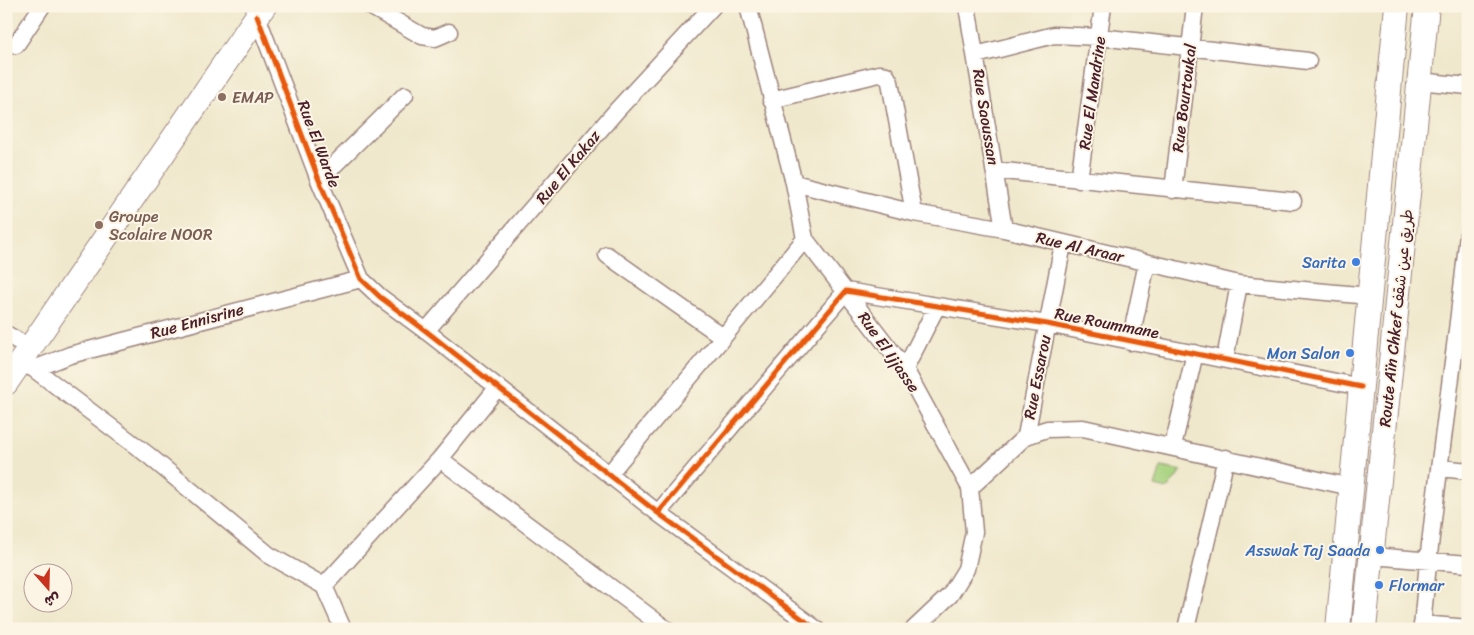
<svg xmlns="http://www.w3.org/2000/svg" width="1474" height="635" viewBox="0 0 1474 635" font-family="Sriracha,'Playpen Sans Arabic',sans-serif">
<rect width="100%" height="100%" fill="#fcf5e5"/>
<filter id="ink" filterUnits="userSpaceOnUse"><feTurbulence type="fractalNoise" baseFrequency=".02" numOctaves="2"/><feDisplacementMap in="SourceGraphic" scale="10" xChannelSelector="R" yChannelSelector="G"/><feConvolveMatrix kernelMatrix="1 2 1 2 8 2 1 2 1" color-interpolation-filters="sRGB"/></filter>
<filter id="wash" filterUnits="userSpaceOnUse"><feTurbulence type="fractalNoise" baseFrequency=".0096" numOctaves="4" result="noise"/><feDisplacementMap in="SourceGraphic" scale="20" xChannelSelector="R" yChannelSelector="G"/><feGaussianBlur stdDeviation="1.12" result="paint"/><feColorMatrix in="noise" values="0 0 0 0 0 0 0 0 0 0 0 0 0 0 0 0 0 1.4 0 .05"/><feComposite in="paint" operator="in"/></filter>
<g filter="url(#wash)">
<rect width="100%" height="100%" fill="#efe8cc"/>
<path fill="#a6d27e" stroke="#787854" d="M 1161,467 L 1182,471 L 1167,489 L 1155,486 Z"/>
</g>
<g filter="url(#ink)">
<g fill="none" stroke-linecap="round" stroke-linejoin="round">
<g stroke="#9c847c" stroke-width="19">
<path id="street" d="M 370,6 L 422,36 L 435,38 L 449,32
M 748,6 L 794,183 L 805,239 L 905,369 L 970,488 L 974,532 L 966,569 L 950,595 L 914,629
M 967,6 L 1004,229
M 257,16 L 319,180 L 361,279 L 380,297 L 426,331 L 658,513 L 816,629
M 16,45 L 42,6
M 976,55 L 1054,35 L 1100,37 L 1308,61
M 1419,81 L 1468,86
M 771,100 L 879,74 L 886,75 L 890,82 L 914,213
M 994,170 L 1293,201
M 319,180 L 405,95
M 1079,180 L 1103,6
M 794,183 L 914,213 L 1004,229 L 1239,284 L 1369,296
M 1173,190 L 1195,6
M 607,255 L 723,337
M 426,331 L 617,110 L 713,6
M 6,334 L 30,348
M 1130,342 L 1147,263
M 1225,359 L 1239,284
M 20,363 L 34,369 L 148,455 L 269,555 L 324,586 L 343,629
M 34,369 L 70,355 L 361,279
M 905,369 L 937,306
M 1026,436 L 1047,429 L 1083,428 L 1351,487
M 1173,446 L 1195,353
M 440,459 L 666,629
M 1441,468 L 1468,471
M 609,474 L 805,239
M 970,488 L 1026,436 L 1063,244
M 658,513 L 846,291 L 1047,324 L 1361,387
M 1372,556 L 1468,564
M 324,586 L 440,459 L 498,387
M 1422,624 L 1468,628
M 1186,629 L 1226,458
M 1422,629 C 1432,497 1455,366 1468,234"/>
</g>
<g stroke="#9c847c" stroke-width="26">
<path id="secondary" d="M 6,383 L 264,6
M 1338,629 L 1397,6
M 1364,629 L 1427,6"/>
</g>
<use href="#street" stroke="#fff" stroke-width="16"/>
<use href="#secondary" stroke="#fff" stroke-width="24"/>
<g stroke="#fcf5e5" stroke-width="8">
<path id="cycleway" d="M 257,16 L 319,180 L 361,279 L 380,297 L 426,331 L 658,513 L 816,629
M 658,513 L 846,291 L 1047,324 L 1361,387"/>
</g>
<use href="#cycleway" stroke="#e8590c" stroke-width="5"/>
</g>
</g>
<g fill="#8d6e63" stroke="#fcf5e5" stroke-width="2">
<circle cx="222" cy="97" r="5"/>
<circle cx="99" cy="225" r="5"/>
</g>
<g fill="#3f7fe0" stroke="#fcf5e5" stroke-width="2">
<circle cx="1356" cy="262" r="5"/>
<circle cx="1350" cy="353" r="5"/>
<circle cx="1380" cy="550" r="5"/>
<circle cx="1379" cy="585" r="5"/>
</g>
<g text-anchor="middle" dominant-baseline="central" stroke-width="4" stroke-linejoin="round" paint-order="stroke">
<g font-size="16" fill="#4a1f2b" stroke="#fcf5e5">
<text transform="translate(1092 93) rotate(-82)">Rue El Mandrine</text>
<text transform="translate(1184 98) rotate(-83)">Rue Bourtoukal</text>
<text transform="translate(986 117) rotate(81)">Rue Saoussan</text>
<text transform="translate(319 144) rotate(69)">Rue El Warde</text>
<text transform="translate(568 167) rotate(-50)">Rue El Kakaz</text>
<text transform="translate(1080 247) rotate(13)">Rue Al Araar</text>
<text transform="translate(1396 318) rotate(-84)">Route Aïn Chkef طريق عين شقف</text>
<text transform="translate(197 321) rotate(-15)">Rue Ennisrine</text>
<text transform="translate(1107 323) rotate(11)">Rue Roummane</text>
<text transform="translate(889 352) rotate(55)">Rue El Ijjasse</text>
<text transform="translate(1037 377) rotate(-79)">Rue Essarou</text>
</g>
<g font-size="16" fill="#785e54" stroke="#fcf5e5" text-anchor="start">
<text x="232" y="97">EMAP</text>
<text x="109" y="216">Groupe<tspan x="109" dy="18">Scolaire NOOR</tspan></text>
</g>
<g font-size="16" fill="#366cbe" stroke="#fcf5e5" text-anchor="end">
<text x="1346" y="262">Sarita</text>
<text x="1340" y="353">Mon Salon</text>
<text x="1370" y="550">Asswak Taj Saada</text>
<text x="1389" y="585" text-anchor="start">Flormar</text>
</g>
</g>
<rect width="1474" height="635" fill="none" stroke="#fcf5e5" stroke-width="25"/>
<g transform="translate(48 588) rotate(160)"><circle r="24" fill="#fcf5e5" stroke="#b59f9b"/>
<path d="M0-4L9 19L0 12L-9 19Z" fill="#c8321e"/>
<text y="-8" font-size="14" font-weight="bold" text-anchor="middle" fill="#4a1f2b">ش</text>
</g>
</svg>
